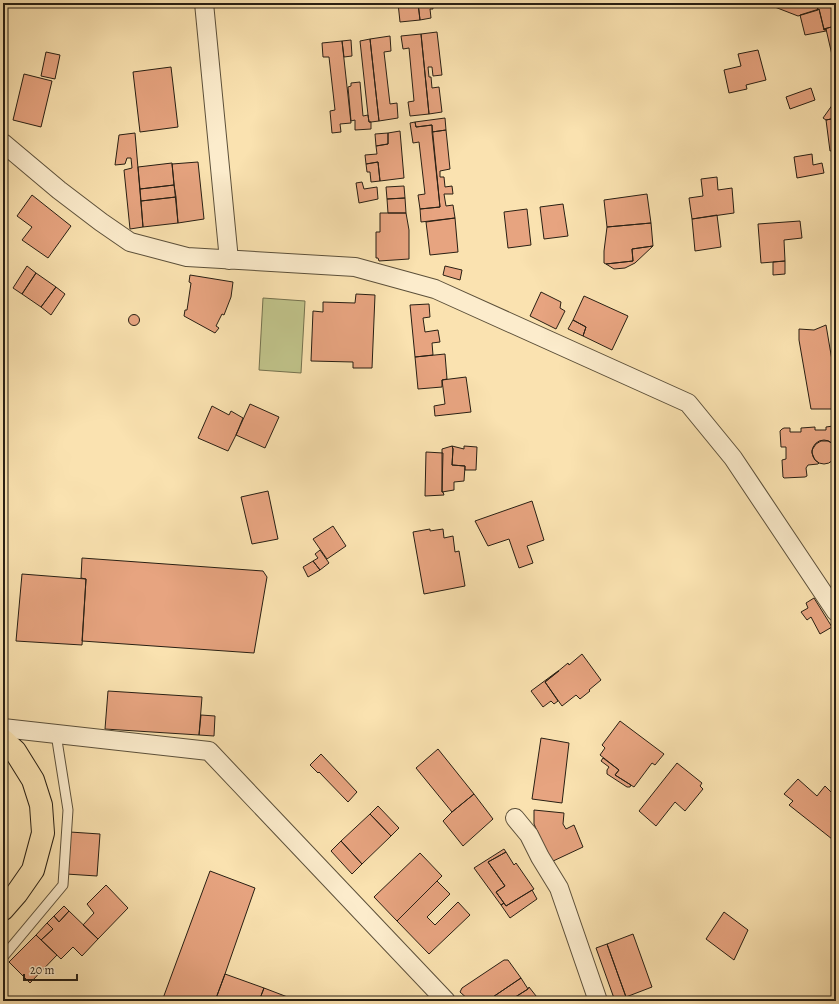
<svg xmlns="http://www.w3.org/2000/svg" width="839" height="1004" viewBox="0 0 839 1004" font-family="Alegreya,serif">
<rect width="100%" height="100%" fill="#fae2b0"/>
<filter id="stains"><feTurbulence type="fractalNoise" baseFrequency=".005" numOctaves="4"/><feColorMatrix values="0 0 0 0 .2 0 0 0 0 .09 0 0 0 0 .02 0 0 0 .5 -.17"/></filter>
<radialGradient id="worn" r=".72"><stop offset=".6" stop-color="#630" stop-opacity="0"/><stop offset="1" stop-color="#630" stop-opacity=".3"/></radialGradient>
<path fill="#c0c38a" stroke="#74714e" d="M 263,298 L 305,301 L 301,373 L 259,370 Z"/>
<path fill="#e7a480" stroke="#281f13" d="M 398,3 L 418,3 L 420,20 L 400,22 Z
M 418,3 L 432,3 L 433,9 L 430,9 L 431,18 L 420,20 Z
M 767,3 L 816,3 L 818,10 L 798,16 L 767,4 Z
M 816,3 L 836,3 L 836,23 L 834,23 L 835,26 L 824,29 L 819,9 L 818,10 Z
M 819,9 L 824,30 L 826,29 L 826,31 L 805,35 L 800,15 Z
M 834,23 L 836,23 L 836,54 L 832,55 L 826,29 L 824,30 L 824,29 L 835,26 Z
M 437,32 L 442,75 L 433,76 L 432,67 L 428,67 L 429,77 L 431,77 L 432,88 L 439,87 L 442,112 L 429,114 L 421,34 Z
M 421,34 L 429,114 L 410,116 L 408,102 L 414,101 L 409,48 L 403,49 L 401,36 Z
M 390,36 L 391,51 L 384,52 L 390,104 L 397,103 L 398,118 L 379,121 L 370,39 Z
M 370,39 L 379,121 L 371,122 L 369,122 L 368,115 L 360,41 Z
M 351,40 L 352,56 L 344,57 L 342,41 Z
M 342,41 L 351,123 L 340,124 L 341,132 L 332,133 L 330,111 L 335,110 L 329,57 L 323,57 L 322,43 Z
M 758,50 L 766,80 L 746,85 L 747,89 L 729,93 L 724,70 L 741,66 L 738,54 Z
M 46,52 L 60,55 L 55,79 L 41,76 Z
M 171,67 L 178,127 L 140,132 L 133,72 Z
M 24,74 L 52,81 L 41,127 L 13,120 Z
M 360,82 L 363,116 L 368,115 L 369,122 L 371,122 L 371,129 L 355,130 L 355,120 L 351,121 L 348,87 L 351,86 L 351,83 Z
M 811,88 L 815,100 L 790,109 L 786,97 Z
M 833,104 L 836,107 L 836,118 L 826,120 L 823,118 Z
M 445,118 L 446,130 L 432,132 L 432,125 L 416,127 L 415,122 Z
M 836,118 L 836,150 L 830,151 L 826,120 Z
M 415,122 L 416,127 L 432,125 L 440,207 L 420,209 L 418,195 L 425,194 L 419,142 L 413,143 L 410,123 Z
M 446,130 L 450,169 L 440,171 L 440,177 L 444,177 L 445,187 L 452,186 L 453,194 L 444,194 L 446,206 L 453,205 L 455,218 L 421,222 L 420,209 L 440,207 L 432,132 Z
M 400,131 L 404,178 L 380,181 L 378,162 L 366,164 L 365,155 L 377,154 L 376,146 L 388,144 L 388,133 Z
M 135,133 L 143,227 L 130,229 L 124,170 L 132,168 L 131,158 L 127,158 L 125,164 L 115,165 L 119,135 Z
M 388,133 L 388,144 L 376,146 L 375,134 Z
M 812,154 L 813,165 L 822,163 L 824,173 L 797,178 L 794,157 Z
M 198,162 L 204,219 L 178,223 L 172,164 Z
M 378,162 L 380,181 L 371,182 L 370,172 L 367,172 L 366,164 Z
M 172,163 L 174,185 L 140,189 L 138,167 Z
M 717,177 L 718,190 L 732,188 L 734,213 L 692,219 L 689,198 L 703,196 L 701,179 Z
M 362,182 L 364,189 L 377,187 L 378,199 L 359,203 L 356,183 Z
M 174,185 L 176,197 L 141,201 L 140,189 Z
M 404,186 L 405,198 L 387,199 L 386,187 Z
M 647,194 L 651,223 L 607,227 L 604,200 Z
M 32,195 L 71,226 L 48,258 L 22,240 L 32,227 L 17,216 Z
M 176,197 L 178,223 L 143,227 L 141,201 Z
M 405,198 L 406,213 L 388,213 L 387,199 Z
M 563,204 L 568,236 L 544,239 L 540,207 Z
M 527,209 L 531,245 L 508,248 L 504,212 Z
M 380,213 L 406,213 L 409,230 L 409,259 L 379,261 L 378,258 L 376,258 L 376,232 L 380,232 Z
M 717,215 L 721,247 L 695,251 L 692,219 Z
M 455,218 L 458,252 L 430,255 L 426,222 Z
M 800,221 L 802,238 L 784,240 L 785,261 L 761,263 L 758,224 Z
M 651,223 L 653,246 L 632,249 L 633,261 L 606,264 L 604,263 L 604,251 L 607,227 Z
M 653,246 L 635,263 L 625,268 L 614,269 L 606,264 L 633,261 L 632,249 Z
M 785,261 L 785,274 L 773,275 L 773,262 Z
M 27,266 L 36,273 L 22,294 L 13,288 Z
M 445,266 L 462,270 L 460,280 L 443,275 Z
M 36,273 L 56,287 L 41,307 L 22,294 Z
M 190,275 L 233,282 L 231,297 L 224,315 L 222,314 L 216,326 L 219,328 L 215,333 L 184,316 L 185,310 L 187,310 L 191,283 L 189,282 Z
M 56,287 L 65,294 L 51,315 L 41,307 Z
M 541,292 L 561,302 L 560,308 L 565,311 L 556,329 L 530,316 Z
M 356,294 L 375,295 L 372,368 L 353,368 L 353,362 L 311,361 L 313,311 L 323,312 L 323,302 L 355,303 Z
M 584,296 L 628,316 L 612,350 L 583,336 L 586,327 L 573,320 Z
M 429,304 L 430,317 L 423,318 L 425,332 L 438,330 L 440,342 L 432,343 L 433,355 L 415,357 L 410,305 Z
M128.5 320a5.5 5.5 0 1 1 11 0a5.5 5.5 0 1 1-11 0Z
M 573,320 L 586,327 L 583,336 L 568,329 Z
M 826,325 L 836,384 L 836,409 L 811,409 L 799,340 L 799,329 L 814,330 Z
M 445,354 L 447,379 L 442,380 L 442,387 L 418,389 L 415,357 Z
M 466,377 L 471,412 L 435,416 L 434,406 L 445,404 L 442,380 Z
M 250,404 L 279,417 L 265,448 L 236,435 Z
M 212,406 L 229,415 L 231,411 L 243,418 L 236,435 L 228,451 L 198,438 Z
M 833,426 L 836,428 L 836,449 L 833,444 L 828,441 L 821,441 L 816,444 L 812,450 L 812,453 L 815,460 L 819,463 L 818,464 L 808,465 L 806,468 L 807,476 L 805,477 L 784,478 L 783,477 L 782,460 L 786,459 L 786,447 L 781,447 L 780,431 L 782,429 L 784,428 L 790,428 L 790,432 L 801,432 L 801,428 L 815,427 L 815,430 L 826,430 L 826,427 Z
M812 452a12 12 0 1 1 24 0a12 12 0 1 1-24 0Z
M 452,446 L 464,449 L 464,446 L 477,447 L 476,470 L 465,470 L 465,466 L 452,465 L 453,449 Z
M 452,446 L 453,449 L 452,465 L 465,466 L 464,481 L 454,482 L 454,490 L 442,492 L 442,449 Z
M 426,452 L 443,453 L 442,492 L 443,492 L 444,495 L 425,496 Z
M 268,491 L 278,539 L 252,544 L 241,497 Z
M 532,501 L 544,540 L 527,546 L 533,563 L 519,568 L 509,539 L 488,546 L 475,521 Z
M 333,526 L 346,546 L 327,559 L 313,539 Z
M 430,529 L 430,531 L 443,529 L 444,538 L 453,536 L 455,552 L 459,551 L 465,586 L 424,594 L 413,532 Z
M 320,550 L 329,563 L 320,570 L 313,561 L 318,558 L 315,554 Z
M 82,558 L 263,571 L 267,577 L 254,653 L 82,641 L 86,579 L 81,578 Z
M 313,561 L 320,570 L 308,577 L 303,567 Z
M 22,574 L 86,579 L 82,645 L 16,641 Z
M 814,598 L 832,627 L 820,634 L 811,617 L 807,620 L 801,612 L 808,608 L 806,603 Z
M 582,654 L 601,680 L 589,690 L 590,691 L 580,699 L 576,695 L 562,706 L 545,682 L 568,663 L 569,665 Z
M 558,671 L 559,671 L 545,682 L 558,701 L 554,704 L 551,701 L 543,707 L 531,691 Z
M 108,691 L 202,697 L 199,735 L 105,729 Z
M 201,715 L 215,716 L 214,736 L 199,735 Z
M 620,721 L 664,754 L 655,765 L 652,763 L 634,787 L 615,775 L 619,770 L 600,755 L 605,748 L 602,745 Z
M 541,738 L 569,743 L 562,803 L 532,799 Z
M 438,749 L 474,794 L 452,812 L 416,768 Z
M 321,754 L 357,792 L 348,802 L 319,772 L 318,773 L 310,765 Z
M 603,758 L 619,770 L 615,775 L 631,785 L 630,787 L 627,787 L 607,774 L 607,770 L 609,767 L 601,761 Z
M 677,763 L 702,783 L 700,786 L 703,789 L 685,811 L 675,802 L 656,826 L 639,811 Z
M 798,779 L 817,796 L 825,786 L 833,794 L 831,796 L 836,801 L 836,834 L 832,839 L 789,805 L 793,801 L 784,794 Z
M 474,794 L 493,819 L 463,846 L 443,821 L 452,812 Z
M 378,806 L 399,828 L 391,836 L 370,814 Z
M 534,810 L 564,813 L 563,824 L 566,829 L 574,825 L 583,847 L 551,862 L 534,824 Z
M 370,814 L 391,836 L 362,864 L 341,841 Z
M 70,832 L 100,834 L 97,876 L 66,874 Z
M 341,841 L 362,864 L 352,874 L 331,851 Z
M 504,849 L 506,852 L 488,862 L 505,886 L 496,892 L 504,903 L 501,905 L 474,868 Z
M 506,852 L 514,865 L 516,863 L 534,889 L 506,906 L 496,892 L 505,886 L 488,862 Z
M 420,853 L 442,876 L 397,921 L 374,897 Z
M 210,871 L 255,888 L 225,974 L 215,1001 L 162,1001 Z
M 437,881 L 450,894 L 427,917 L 435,925 L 458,902 L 470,915 L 429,954 L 397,921 Z
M 106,885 L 128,908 L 98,939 L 83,925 L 94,913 L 87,904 Z
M 532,890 L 537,899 L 510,918 L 501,905 L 504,903 L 506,906 Z
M 64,906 L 69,911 L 59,922 L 54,916 Z
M 69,911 L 98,939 L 82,956 L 73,947 L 61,959 L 41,940 L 53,929 L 47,923 L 54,916 L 59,922 Z
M 724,912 L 748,930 L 734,960 L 706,939 Z
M 47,923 L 53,929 L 41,940 L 36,935 Z
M 633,934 L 652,987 L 626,997 L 607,944 Z
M 36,935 L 57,955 L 30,983 L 9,962 Z
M 607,944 L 626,997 L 616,1001 L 615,1001 L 596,948 Z
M 504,960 L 508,960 L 521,978 L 487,1001 L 470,1001 L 460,992 L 462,988 Z
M 225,974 L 264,988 L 259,1001 L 215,1001 Z
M 521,978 L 528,989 L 509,1001 L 487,1001 Z
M 529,987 L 540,1001 L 509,1001 L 528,989 Z
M 264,988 L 298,1001 L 259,1001 Z"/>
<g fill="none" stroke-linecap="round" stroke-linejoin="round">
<g stroke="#5c503a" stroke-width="11">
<path id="lane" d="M 3,957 L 63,885 L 68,810 L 56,734"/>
</g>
<g stroke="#5c503a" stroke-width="20">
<path id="street" d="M 204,3 L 229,260
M 3,143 L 59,190 L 101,222 L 130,242 L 187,257 L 355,267 L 435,289 L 688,403 L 733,458 L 836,612
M 3,728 L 209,751 L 446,1001
M 515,818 L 529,835 L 540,857 L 559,888 L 598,1001"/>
</g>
<g stroke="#281f13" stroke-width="24">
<path id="highway" d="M 3,740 L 15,751 L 33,780 L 41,805 L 43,833 L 33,870 L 17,893 L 3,909"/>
</g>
<use href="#lane" stroke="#fceccc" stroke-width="9"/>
<use href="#street" stroke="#fceccc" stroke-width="18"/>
<use href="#highway" stroke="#fae2b0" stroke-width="22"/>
</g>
<rect width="839" height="1004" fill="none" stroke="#fae2b0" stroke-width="16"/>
<rect x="4" y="4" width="831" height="996" fill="none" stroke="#281f13" stroke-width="2"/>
<rect x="8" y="8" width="823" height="988" fill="none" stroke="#281f13"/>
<path d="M24 974v6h53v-6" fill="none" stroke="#281f13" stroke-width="2"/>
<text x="30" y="974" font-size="12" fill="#281f13" stroke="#fceccc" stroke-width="3" paint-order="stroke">20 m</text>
<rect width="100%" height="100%" filter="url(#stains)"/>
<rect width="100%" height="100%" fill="url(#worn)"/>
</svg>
